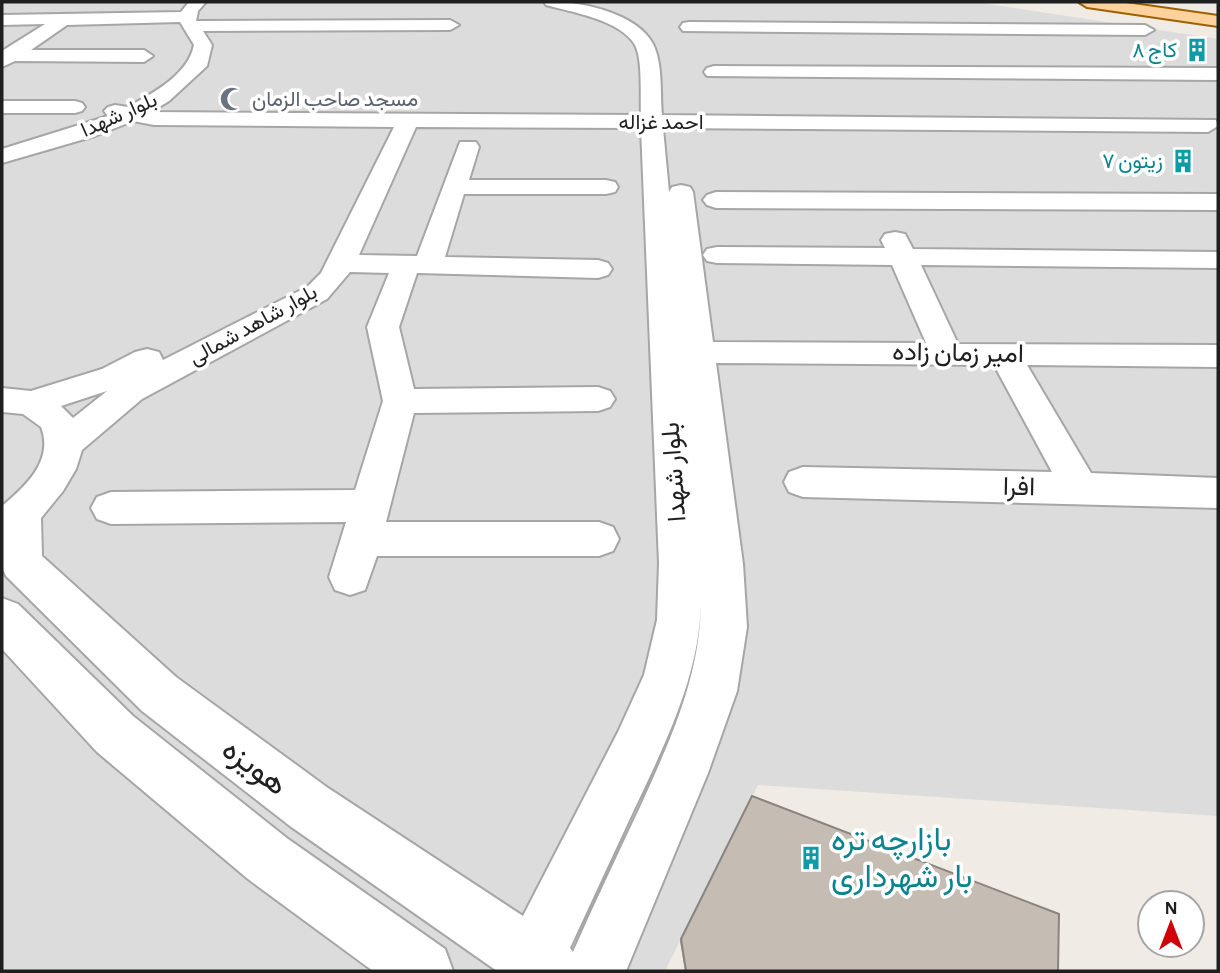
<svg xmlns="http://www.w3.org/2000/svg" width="1220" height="973" viewBox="0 0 1220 973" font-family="'Alegreya Sans',Vazirmatn,sans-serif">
<rect width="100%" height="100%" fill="#f0ece5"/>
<path fill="#dddcdc" d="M 2,2 L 975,2 L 1218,39 L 1218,816 L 758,785 L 665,971 L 2,971 Z"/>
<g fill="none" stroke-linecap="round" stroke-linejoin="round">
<g stroke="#a6a6a6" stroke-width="4">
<path id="minor" d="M 189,2 L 206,2 L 198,11 L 196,21 L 450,20 L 459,25 L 450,30 L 203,31 L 212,45 L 207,66 L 169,101 L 151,112 L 641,115 C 640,97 643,60 635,45 C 621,20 571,12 546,5 L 544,2 C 576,0 636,12 653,44 C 663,64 660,93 662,115 L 1216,120 L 1218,126 L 1208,132 L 663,128 L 669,192 L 672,187 L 681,185 L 690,187 L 693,192 L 713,342 L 926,343 L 892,265 L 717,263 L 707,261 L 703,255 L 707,249 L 717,247 L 885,248 L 881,240 L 885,234 L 895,232 L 905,234 L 913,249 L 1218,252 L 1218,268 L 921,265 L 958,344 L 1218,345 L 1218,367 L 1027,365 L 1091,473 L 1218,478 L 1218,508 L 803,497 L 789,492 L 784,482 L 789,472 L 803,467 L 1052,472 L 994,365 L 716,363 L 743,564 L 747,627 L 737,691 L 708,773 L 626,971 L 497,971 L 290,826 L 142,711 L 6,576 L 2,567 L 2,506 C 26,486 54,460 41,427 L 23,414 L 2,412 L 2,388 L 31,391 L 102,369 L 135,352 L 147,349 L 159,352 L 163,360 L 307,287 L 321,273 L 394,127 L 154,125 L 133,121 L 95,136 L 2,163 L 2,149 L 108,116 L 104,111 L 108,107 L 115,105 L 128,107 C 153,93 188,75 194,45 L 180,22 L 67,25 L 31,50 L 144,50 L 153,56 L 144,62 L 15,61 L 2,67 L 2,51 L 45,24 L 2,25 L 2,15 L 181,12 ZM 416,127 L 641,128 L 659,563 L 657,620 L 644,675 L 618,732 L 523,916 L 328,788 L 176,677 L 42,556 L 41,518 L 63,491 L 76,469 L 82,450 L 142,399 L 327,299 L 350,272 L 389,273 L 367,327 L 383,401 L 355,490 L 111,492 L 97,497 L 91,508 L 97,519 L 111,524 L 346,522 L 329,577 L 335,590 L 350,595 L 365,590 L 377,556 L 599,556 L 613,551 L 619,539 L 613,527 L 599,522 L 386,522 L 414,413 L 598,411 L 610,407 L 615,399 L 610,391 L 598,387 L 414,389 L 399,327 L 417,273 L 598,278 L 608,275 L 612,269 L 608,263 L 598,260 L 445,257 L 464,194 L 606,194 L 615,192 L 618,187 L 615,182 L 606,180 L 469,180 L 479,147 L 476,142 L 460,142 L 417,256 L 359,255 ZM 107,391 L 73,418 L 61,406 ZM 701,595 C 702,672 672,736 641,805 C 618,854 595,902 573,952 L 570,948 C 591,902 612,857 633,812 C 665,744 702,672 701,595 Z
M 689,22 L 1145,25 L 1154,30 L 1145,35 L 683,31 L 680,27 L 683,23 Z
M 714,66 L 1218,68 L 1218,80 L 707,76 L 704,72 L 707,68 Z
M 2,101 L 75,101 L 82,103 L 85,107 L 82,111 L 75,113 L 2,113 Z
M 716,192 L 1218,194 L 1218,210 L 716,208 L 707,205 L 703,200 L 707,195 Z
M 2,598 L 18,604 L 133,716 L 288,839 L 445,949 L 453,971 L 373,971 L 248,879 L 97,752 L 2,649 Z"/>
</g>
<g stroke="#9b6200" stroke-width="4">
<path id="major" d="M 1079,2 L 1119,2 L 1218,16 L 1218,26 L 1087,7 Z"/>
</g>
<use href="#minor" fill="#fff" fill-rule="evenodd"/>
<use href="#major" fill="#ffd19c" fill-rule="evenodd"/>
</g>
<path fill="#a9a29b" d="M 750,800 L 1058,971 L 685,971 L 680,941 Z"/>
<path fill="#c5bcb4" stroke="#8a847e" stroke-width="2" d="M 752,796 L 1059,914 L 1058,971 L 686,971 L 681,939 Z"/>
<defs>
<g id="building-bare" transform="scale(1.89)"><path d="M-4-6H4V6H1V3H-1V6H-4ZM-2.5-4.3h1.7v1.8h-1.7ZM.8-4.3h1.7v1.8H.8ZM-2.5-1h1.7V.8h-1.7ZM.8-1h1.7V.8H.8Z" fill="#0f9aa8" stroke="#fff" stroke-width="2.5" paint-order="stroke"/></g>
<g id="mosque-bare" transform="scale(1.89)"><path d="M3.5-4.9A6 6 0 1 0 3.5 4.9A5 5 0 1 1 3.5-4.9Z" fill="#6b7280" stroke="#fff" stroke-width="2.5" paint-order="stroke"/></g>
</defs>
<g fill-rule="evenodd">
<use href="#building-bare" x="1197" y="50"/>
<use href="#mosque-bare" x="232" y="99"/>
<use href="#building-bare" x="1183" y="161"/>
<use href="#building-bare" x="811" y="858"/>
</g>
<g text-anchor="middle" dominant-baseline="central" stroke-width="7" stroke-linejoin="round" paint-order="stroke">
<g font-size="21" fill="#0d838f" stroke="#fff" text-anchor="end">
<text x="1177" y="50">کاج ۸</text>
<text x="1163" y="161">زیتون ۷</text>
</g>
<g font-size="21" fill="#5b616d" stroke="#fff" text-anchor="start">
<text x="252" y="99">مسجد صاحب الزمان</text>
</g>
<g font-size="21" fill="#1f1f1f" stroke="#fff">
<text transform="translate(119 115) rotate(-24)">بلوار شهدا</text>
<text x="661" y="122">احمد غزاله</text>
<text transform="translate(253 325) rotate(-29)">بلوار شاهد شمالی</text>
</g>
<g font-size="26" fill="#1f1f1f" stroke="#fff">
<text transform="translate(958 353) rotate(1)">امیر زمان زاده</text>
<text transform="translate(674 472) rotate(-94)">بلوار شهدا</text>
<text transform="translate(1019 487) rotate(1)">افرا</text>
</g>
<g font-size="32" fill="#1f1f1f" stroke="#fff">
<text transform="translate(255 767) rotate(37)">هویزه</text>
</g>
<g font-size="32" fill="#0d838f" stroke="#fff" text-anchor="start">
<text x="831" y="840">بازارچه تره<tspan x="831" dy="37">بار شهرداری</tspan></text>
</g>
</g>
<rect width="1220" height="973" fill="none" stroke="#1f1f1f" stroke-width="7"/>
<g transform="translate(1171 924)"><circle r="33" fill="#ffffff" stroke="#a5a5a5" stroke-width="2"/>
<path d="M0-5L12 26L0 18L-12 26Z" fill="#cf0007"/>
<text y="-10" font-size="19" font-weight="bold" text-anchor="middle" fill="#1f1f1f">N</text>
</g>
</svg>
